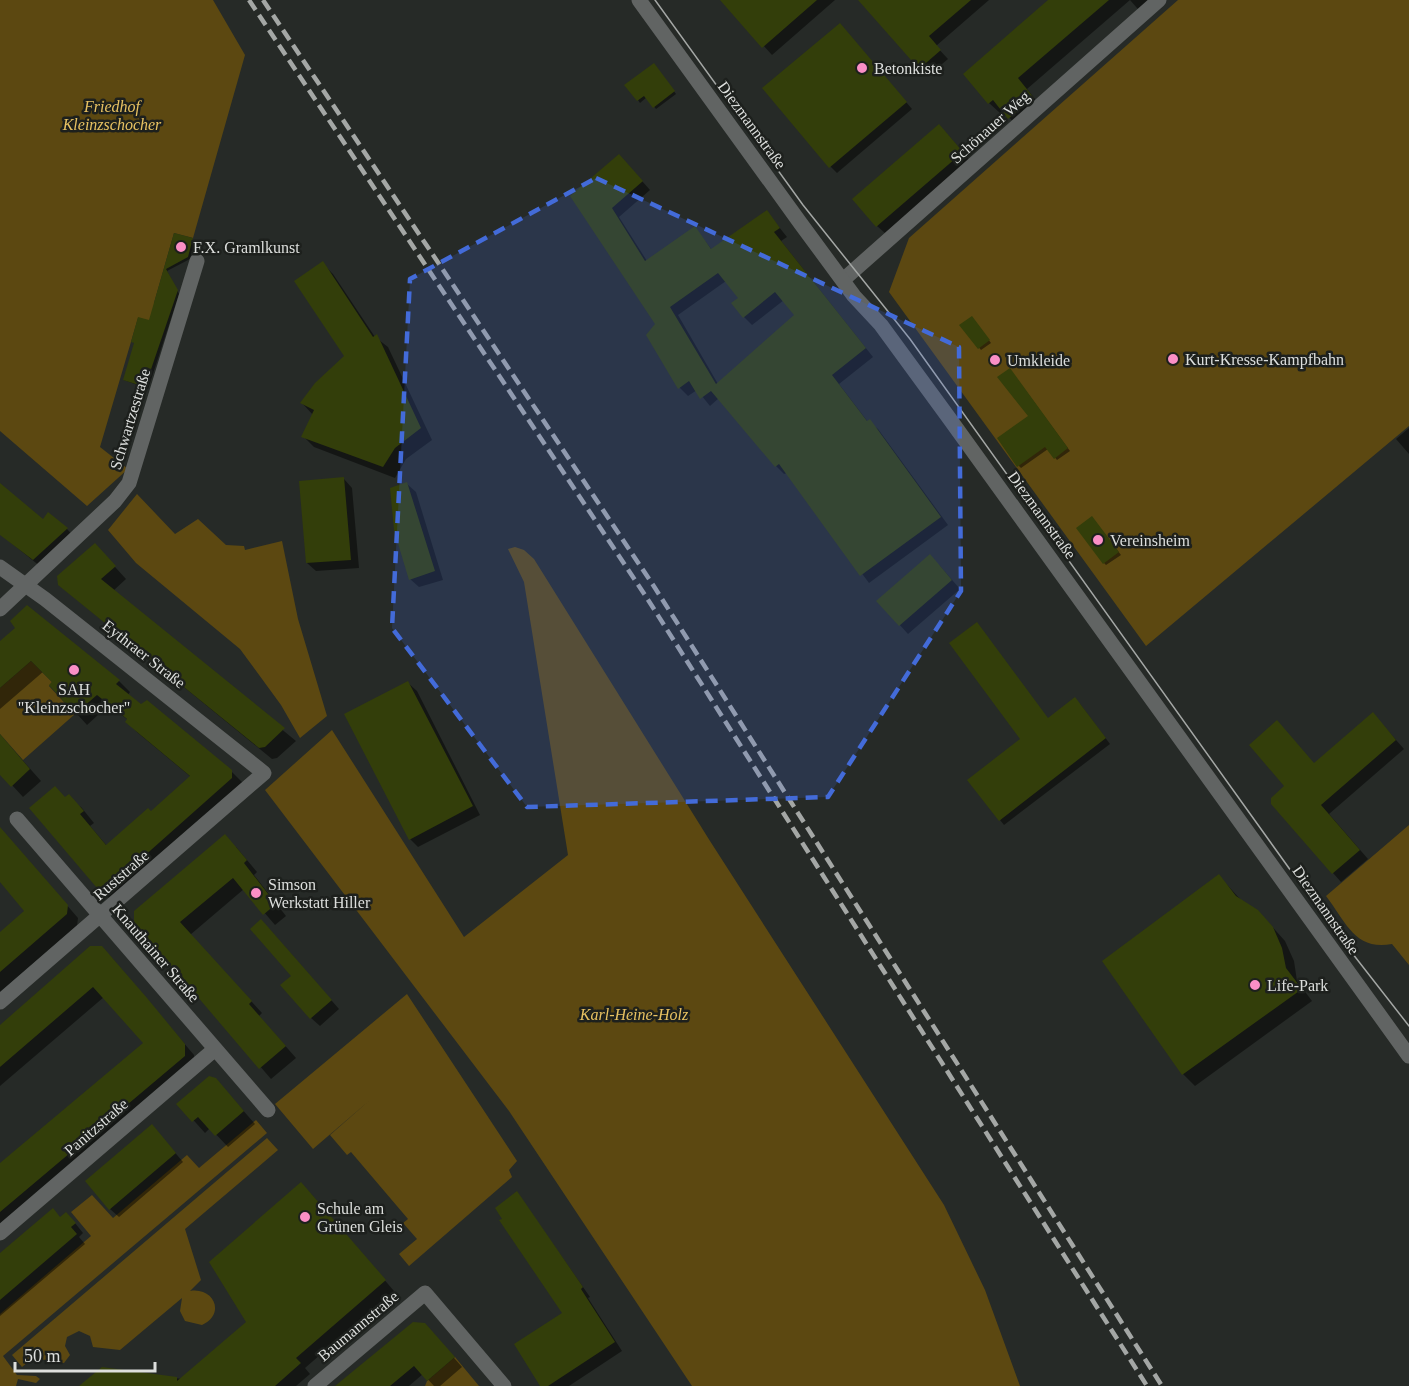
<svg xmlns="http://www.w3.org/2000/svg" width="1409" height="1386" viewBox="0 0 1409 1386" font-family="'Times New Roman',serif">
<rect width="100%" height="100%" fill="#262a27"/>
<path fill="#5c4811" d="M 0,0 L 213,0 L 245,55 L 193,238 L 174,233 L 154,303 L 155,322 L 138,318 L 100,447 L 128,469 L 87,506 L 0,431 Z
M 1178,0 L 1409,0 L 1409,426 L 1146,646 L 889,292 L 909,238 Z
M 137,494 L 175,534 L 198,519 L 226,545 L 244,546 L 245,550 L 282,541 L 298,619 L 327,716 L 300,738 L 281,705 L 240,649 L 136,563 L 108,530 Z
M 515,547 L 524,550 L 534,559 L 710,841 L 944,1205 L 985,1290 L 1020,1386 L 692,1386 L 509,1111 L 265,790 L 332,730 L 464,937 L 568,855 L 524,582 L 508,549 Z
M 31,661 L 52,682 L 49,686 L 75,714 L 23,760 L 0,734 L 0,688 Z
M 1409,825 L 1409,965 L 1392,944 C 1355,951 1346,922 1326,896 Z
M 407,994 L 517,1161 L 509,1170 L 512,1177 L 409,1266 L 399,1254 L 417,1239 L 403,1223 L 408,1219 L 351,1152 L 347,1155 L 330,1135 L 370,1100 L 313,1149 L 275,1104 Z
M 256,1120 L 267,1133 L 3,1356 L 17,1375 L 36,1376 L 40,1379 L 36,1383 L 18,1379 L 16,1386 L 0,1386 L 0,1314 L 91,1236 L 71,1212 L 92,1195 L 113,1218 L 187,1155 L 199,1168 Z
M 267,1138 L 278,1150 L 185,1229 L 201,1280 L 190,1291 C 214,1287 226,1314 202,1325 L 185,1321 L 180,1311 L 182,1298 L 120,1350 L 93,1347 L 90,1336 L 79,1331 L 67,1337 L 65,1346 L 70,1355 L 64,1363 L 33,1358 L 22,1367 L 12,1355 Z
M 455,1357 L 479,1386 L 425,1386 L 427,1381 Z"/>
<path fill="#0007" fill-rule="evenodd" d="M 722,0 L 835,0 L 772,55 Z
M 860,0 L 989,0 L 936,46 L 948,59 L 928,76 Z
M 1051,0 L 1161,0 L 1144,16 L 1130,0 L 1027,89 L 1043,109 L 1019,129 L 1003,110 L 1000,113 L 989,103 Z
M 846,31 L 912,109 L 837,173 L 830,166 Z
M 656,67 L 676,94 L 656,109 L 647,97 L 640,103 L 638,100 Z
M 948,135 L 971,162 L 886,234 L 877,226 Z
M 627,164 L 650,190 L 619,217 L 647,261 L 695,228 L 712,250 L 767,212 L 787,237 L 781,241 L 873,357 L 839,384 L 868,422 L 878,429 L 948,525 L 869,583 L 787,473 L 784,474 L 776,466 L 719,398 L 710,406 L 697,390 L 688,396 L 680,388 L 657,325 L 572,197 ZM 726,281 L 740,298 L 744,317 L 752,325 L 784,300 L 796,315 L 718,384 L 678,315 Z
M 175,235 L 195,242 L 190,259 L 167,271 L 179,294 L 148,389 L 124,380 L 135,344 L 133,342 L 150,322 Z
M 322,263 L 333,274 L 375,337 L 388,347 L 432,440 L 406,459 L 395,478 L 314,447 L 303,436 L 313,415 L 302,403 L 345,356 Z
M 974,320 L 991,343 L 981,350 L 961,326 Z
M 1012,372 L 1070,451 L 1057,460 L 1048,449 L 1021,468 L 1019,466 L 1030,417 Z
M 1409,428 L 1409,454 L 1396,439 Z
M 344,479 L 352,488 L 359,568 L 316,571 L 307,563 Z
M 407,484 L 416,492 L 443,580 L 419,587 L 410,579 Z
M 0,487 L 43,521 L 67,529 L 78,541 L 46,571 L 0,534 Z
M 1094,520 L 1121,555 L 1106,565 L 1104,563 Z
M 106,557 L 126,579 L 113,591 L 296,741 L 277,758 L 272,759 L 59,585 Z
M 939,565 L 960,589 L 908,634 L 878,601 Z
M 27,607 L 119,681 L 130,692 L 128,695 L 231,771 L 243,783 L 110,899 L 98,887 L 66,798 L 81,807 L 94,823 L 90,826 L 107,846 L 151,813 L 191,777 L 138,733 L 127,722 L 128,720 L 109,705 L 87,725 L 51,685 L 55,682 L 44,671 L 0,709 L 0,643 L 17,628 Z
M 408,683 L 417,691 L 480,815 L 418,847 L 410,839 Z
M 1080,704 L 1110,744 L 1004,825 L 1000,820 L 1048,720 Z
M 1381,723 L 1404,749 L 1329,814 L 1368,859 L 1341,882 L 1272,804 L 1314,765 Z
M 0,735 L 41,781 L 23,797 L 0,772 Z
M 0,835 L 14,844 L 78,918 L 77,926 L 0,992 L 0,934 L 27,911 L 0,880 Z
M 236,847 L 257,872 L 254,875 L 286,916 L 275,925 L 244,889 L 190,935 L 252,1002 L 262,1013 L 259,1016 L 296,1058 L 271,1079 L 136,922 Z
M 1219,876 L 1241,900 L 1269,923 L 1285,941 L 1294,961 L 1297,981 L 1312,1001 L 1195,1086 L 1183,1074 L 1105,961 Z
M 270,930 L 339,1009 L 320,1026 L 311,1018 Z
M 112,958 L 194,1055 L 194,1066 L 0,1231 L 0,1166 L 145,1043 L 104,997 L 0,1086 L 0,1027 Z
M 227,1092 L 255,1124 L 228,1147 L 210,1128 L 205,1133 L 179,1104 Z
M 160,1135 L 183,1162 L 119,1217 L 110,1209 Z
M 517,1193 L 590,1297 L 588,1298 L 622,1351 L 569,1386 L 542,1386 L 565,1313 Z
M 311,1194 L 394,1291 L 305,1368 L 310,1374 L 296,1386 L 81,1386 L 102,1368 L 182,1379 L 248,1322 Z
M 75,1223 L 83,1233 L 79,1237 L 85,1244 L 0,1316 L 0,1255 Z
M 433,1334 L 462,1367 L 440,1386 L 434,1386 L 423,1374 L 409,1386 L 339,1386 Z"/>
<path fill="#333e0a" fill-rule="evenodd" d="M 720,0 L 817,0 L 762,48 Z
M 858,0 L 971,0 L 929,36 L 941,50 L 919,69 Z
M 1048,0 L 1109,0 L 1018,78 L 1034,98 L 1008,119 L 993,100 L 988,104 L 963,74 Z
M 840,23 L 907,102 L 829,168 L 762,88 Z
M 654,63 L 675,91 L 653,108 L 644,96 L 637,101 L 624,85 Z
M 939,124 L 963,152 L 876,227 L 852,199 Z
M 619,154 L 643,181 L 612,208 L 645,261 L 695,226 L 711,249 L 767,210 L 780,228 L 774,232 L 866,348 L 832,375 L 867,421 L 870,419 L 941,517 L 860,576 L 779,464 L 775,467 L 711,391 L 700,399 L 689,381 L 678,389 L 646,335 L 655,324 L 570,196 ZM 718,273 L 738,298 L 731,303 L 743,318 L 775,292 L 794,315 L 716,384 L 670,307 Z
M 174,233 L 193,238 L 188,257 L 166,269 L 178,290 L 145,387 L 123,380 L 134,343 L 131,342 L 138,317 L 149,320 Z
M 323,261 L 373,337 L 377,334 L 421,428 L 395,448 L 383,467 L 301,437 L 314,410 L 300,403 L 315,383 L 344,356 L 294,281 Z
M 972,316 L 990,340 L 978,349 L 959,325 Z
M 1010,368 L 1068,448 L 1054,459 L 1045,447 L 1017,467 L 997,438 L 1028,416 L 997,377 Z
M 344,477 L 351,560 L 306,563 L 299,481 Z
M 407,482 L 435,571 L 409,580 L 394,530 L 390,488 Z
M 0,483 L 43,519 L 48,512 L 68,528 L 33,560 L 0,535 Z
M 1092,516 L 1119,552 L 1103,564 L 1076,528 Z
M 95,543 L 116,566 L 101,579 L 285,728 L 265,747 L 259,748 L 58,585 L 57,576 Z
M 930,554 L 952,580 L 899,626 L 876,601 Z
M 27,605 L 120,680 L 116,684 L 141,704 L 147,700 L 232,770 L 232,778 L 106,890 L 97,888 L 29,808 L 55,786 L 65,797 L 69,794 L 84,811 L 80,814 L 106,845 L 148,808 L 151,811 L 190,776 L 125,722 L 127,719 L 97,695 L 75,714 L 49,685 L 52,682 L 31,661 L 0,688 L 0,641 L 15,628 L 10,621 Z
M 977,622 L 1048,718 L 1075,697 L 1106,738 L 999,821 L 967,780 L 1020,739 L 949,643 Z
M 408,681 L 473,806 L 409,840 L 344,714 Z
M 1373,712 L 1396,740 L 1321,805 L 1360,850 L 1332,874 L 1271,804 L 1271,798 L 1284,786 L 1249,745 L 1277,720 L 1314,763 Z
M 0,734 L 30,769 L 11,787 L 0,775 Z
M 0,827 L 68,905 L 67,914 L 0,972 L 0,932 L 24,911 L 0,882 Z
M 225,834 L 247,860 L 244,863 L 276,904 L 263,915 L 233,878 L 180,922 L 241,989 L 252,1001 L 249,1004 L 286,1046 L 259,1069 L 134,922 L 134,911 Z
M 1219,874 L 1236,896 L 1258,910 L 1273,927 L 1282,948 L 1286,968 L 1302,989 L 1182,1075 L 1102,961 Z
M 261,919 L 332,1000 L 310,1019 L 280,985 L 291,976 L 250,929 Z
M 90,946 L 102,946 L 147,998 L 185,1044 L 185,1056 L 0,1212 L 0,1163 L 143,1043 L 93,987 L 0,1067 L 0,1025 Z
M 209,1076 L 216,1078 L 244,1111 L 215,1136 L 198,1117 L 192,1122 L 176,1104 Z
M 152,1124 L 176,1153 L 109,1210 L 85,1181 Z
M 301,1182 L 386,1280 L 296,1358 L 301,1363 L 275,1386 L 79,1386 L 102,1367 L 177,1377 L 177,1381 L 246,1322 L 209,1262 Z
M 517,1191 L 583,1287 L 581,1289 L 615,1342 L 548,1386 L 540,1386 L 514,1344 L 562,1313 L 499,1220 L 502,1219 L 495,1208 Z
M 53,1208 L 60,1217 L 66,1212 L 76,1223 L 71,1227 L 77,1234 L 0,1300 L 0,1253 Z
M 413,1322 L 425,1323 L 455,1357 L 427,1381 L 414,1366 L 390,1386 L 335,1386 Z"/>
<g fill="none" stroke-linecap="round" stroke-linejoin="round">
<path stroke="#616463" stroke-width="15" d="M 843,280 L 1159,0
M 0,567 L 45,599 L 264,773 L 0,1002
M 0,609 L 115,501 L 129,483 L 197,261
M 17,819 L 268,1110
M 0,1233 L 215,1049
M 315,1386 L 425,1293 L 504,1386"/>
<path stroke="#616463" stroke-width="15" d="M 639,0 L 801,224 L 854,296 L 881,325 L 949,418 L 1409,1056"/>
<path stroke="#a4a7a5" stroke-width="1.5" d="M 655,0 L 803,205 L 910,339 L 1324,917 L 1409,1026"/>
<path stroke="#a4a7a5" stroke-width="4.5" stroke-dasharray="12 6" stroke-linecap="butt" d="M 249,0 L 645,595 L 1147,1386
M 263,0 L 655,588 L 1162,1386"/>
</g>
<path fill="#436bd9" fill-opacity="0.2" stroke="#436bd9" stroke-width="4.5" stroke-dasharray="12 8" stroke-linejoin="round" d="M 596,178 L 959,347 L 961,591 L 828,797 L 527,807 L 392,628 L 410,279 Z"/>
<g fill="#fa8fc6" stroke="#1d201d" stroke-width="2">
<circle cx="862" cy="68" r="6"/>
<circle cx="181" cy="247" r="6"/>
<circle cx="1173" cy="359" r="6"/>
<circle cx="995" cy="360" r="6"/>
<circle cx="1098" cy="540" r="6"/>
<circle cx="74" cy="670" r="6"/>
<circle cx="256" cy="893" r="6"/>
<circle cx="1255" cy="985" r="6"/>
<circle cx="305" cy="1217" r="6"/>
</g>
<g text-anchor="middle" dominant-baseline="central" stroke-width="5" stroke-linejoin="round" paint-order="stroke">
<g font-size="16" fill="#dddfdd" stroke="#1d201d" text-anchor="start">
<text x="874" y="68">Betonkiste</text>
<text x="193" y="247">F.X. Gramlkunst</text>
<text x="1185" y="359">Kurt-Kresse-Kampfbahn</text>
<text x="1007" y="360">Umkleide</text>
<text x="1110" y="540">Vereinsheim</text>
<text x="74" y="689" text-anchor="middle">SAH<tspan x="74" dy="18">"Kleinzschocher"</tspan></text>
<text x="268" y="884">Simson<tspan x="268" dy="18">Werkstatt Hiller</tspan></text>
<text x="1267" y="985">Life-Park</text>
<text x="317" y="1208">Schule am<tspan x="317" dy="18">Grünen Gleis</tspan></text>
</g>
<g font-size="16" font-style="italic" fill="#e7c161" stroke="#1d201d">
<text x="112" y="106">Friedhof<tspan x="112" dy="18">Kleinzschocher</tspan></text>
<text x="634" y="1014">Karl-Heine-Holz</text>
</g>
<g font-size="16" fill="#dddfdd" stroke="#1d201d">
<text transform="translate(752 125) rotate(54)">Diezmannstraße</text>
<text transform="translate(990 127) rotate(-42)">Schönauer Weg</text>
<text transform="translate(130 419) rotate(-73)">Schwartzestraße</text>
<text transform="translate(1042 515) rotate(54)">Diezmannstraße</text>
<text transform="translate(144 654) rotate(38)">Eythraer Straße</text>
<text transform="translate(121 875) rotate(-41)">Ruststraße</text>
<text transform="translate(1326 910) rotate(55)">Diezmannstraße</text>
<text transform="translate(156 953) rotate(49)">Knauthainer Straße</text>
<text transform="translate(96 1127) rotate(-41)">Panitzstraße</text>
<text transform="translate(358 1326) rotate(-40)">Baumannstraße</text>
</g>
</g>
<path d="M15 1362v9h140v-9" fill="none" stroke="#dddfdd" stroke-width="3"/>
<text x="24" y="1362" font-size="18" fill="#dddfdd" stroke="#1d201d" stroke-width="4.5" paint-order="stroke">50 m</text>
</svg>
